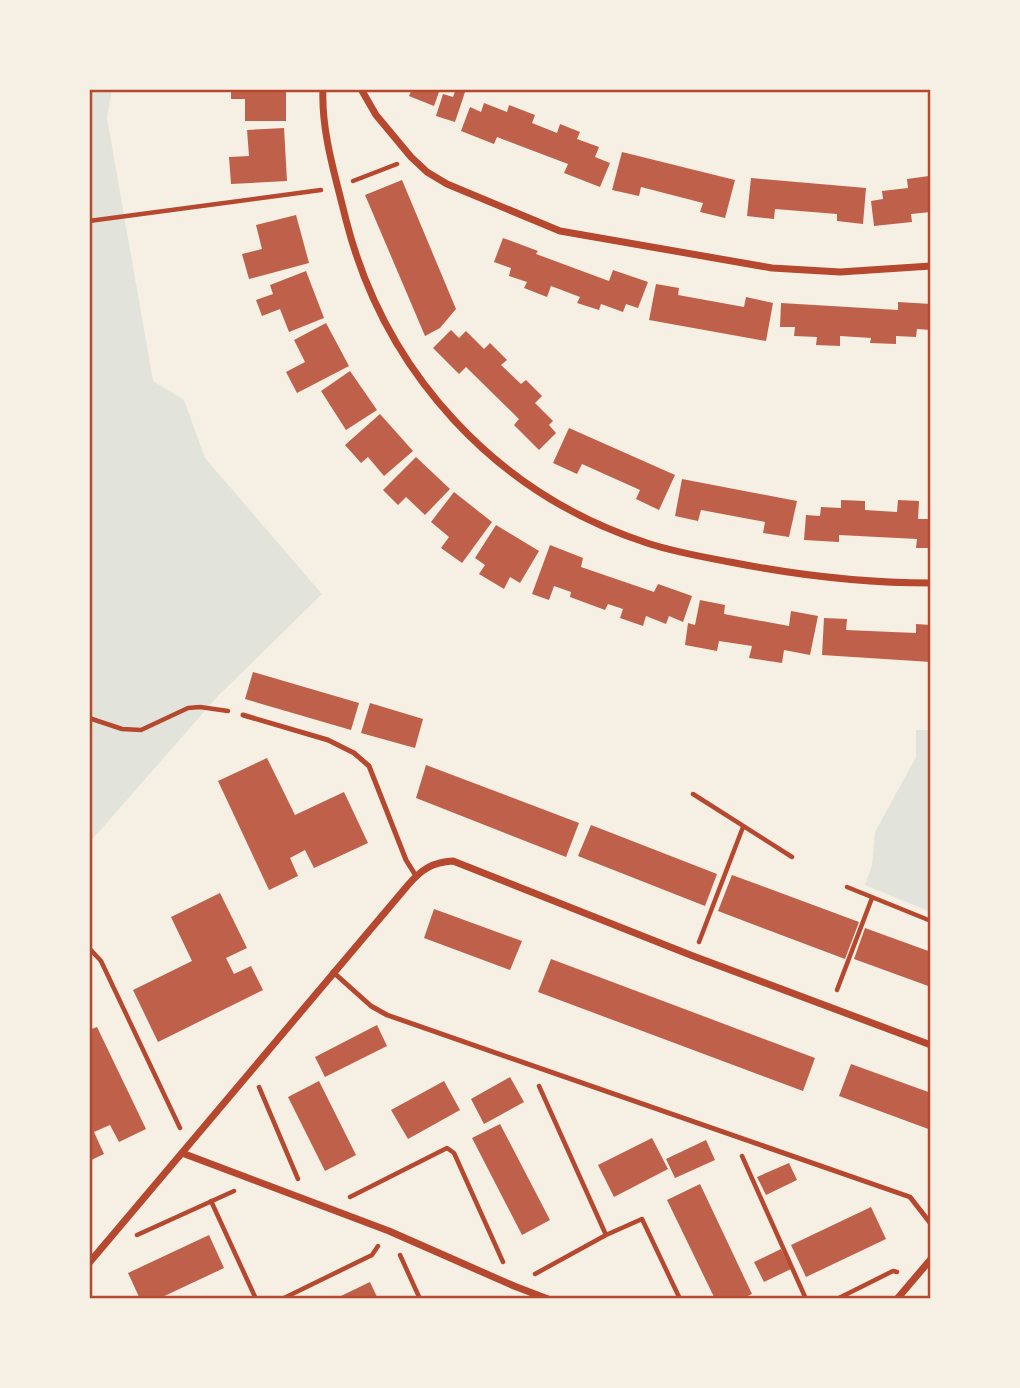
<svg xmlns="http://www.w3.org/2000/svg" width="1020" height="1388" viewBox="0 0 1020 1388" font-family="'Sofia Sans Condensed',sans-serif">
<rect width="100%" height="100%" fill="#f6efe4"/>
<path fill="#e2e4dc" d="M 89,89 L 112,89 L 107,118 L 153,381 L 184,400 L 205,458 L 322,594 L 217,697 L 89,843 Z
M 916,730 L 931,730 L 931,912 L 865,885 L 872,865 L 875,832 L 916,757 Z"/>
<path fill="#bf614a" d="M 231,89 L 286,89 L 286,121 L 245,121 L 245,99 L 231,99 Z
M 412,89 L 440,89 L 434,106 L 409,96 Z
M 456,89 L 466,89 L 455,122 L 436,116 L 443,94 L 453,97 Z
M 484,103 L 507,112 L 509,105 L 535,115 L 532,123 L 557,133 L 560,124 L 580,132 L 577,139 L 599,147 L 595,157 L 610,163 L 600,187 L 564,173 L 568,164 L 497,137 L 494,144 L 461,131 L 470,107 L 481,112 Z
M 284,128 L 287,181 L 231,184 L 229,157 L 249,156 L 247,130 Z
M 622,152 L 735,180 L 725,218 L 700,212 L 703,203 L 641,187 L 639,196 L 612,190 Z
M 929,176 L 931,212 L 911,214 L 912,222 L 874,226 L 871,201 L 883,199 L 882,191 L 908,188 L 907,179 Z
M 751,178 L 866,188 L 863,224 L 837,221 L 837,214 L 775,209 L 774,219 L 747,216 Z
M 402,180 L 456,309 L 440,328 L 425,336 L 365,195 Z
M 296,215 L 309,263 L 249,279 L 242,254 L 262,249 L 256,225 Z
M 503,238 L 538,251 L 536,254 L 609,281 L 613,270 L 648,282 L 638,308 L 626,304 L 623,312 L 601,304 L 599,310 L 577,303 L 580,297 L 551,286 L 547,297 L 524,288 L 527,282 L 509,276 L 511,268 L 494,262 Z
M 306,271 L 324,318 L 289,332 L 280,309 L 262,316 L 256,300 L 273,294 L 270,285 Z
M 656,284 L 679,288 L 678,295 L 744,307 L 746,297 L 773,303 L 766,341 L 649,320 Z
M 898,302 L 931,304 L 930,330 L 917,329 L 916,337 L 896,336 L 896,344 L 870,343 L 871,338 L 840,336 L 840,346 L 816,345 L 817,337 L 794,336 L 795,327 L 780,327 L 781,303 L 898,310 Z
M 326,323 L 349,366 L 297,393 L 286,372 L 305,362 L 294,340 Z
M 451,330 L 459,338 L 466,331 L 484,349 L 490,343 L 507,360 L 501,365 L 521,384 L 526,380 L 542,396 L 535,403 L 553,421 L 549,425 L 556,433 L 539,450 L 514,425 L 519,419 L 466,367 L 459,374 L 433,348 Z
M 350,371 L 377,410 L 346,430 L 321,391 Z
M 380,414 L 413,451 L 384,476 L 368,457 L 361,463 L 345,445 Z
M 569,428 L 675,475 L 659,510 L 636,499 L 640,490 L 582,464 L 577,474 L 553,463 Z
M 416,457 L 450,489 L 425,515 L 406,497 L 398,505 L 383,490 Z
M 682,479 L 797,501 L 789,537 L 763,533 L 765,522 L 701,510 L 698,521 L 675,516 Z
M 454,492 L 492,522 L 462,563 L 441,548 L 449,537 L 431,522 Z
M 841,500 L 865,501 L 865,510 L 897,512 L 898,500 L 919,501 L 918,519 L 931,519 L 931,548 L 916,548 L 917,539 L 839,535 L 839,542 L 804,540 L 806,515 L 820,516 L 821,507 L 841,508 Z
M 496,525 L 539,551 L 520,583 L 510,577 L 504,589 L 479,574 L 485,565 L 475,558 Z
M 550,545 L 583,558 L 581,567 L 616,579 L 654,592 L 658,584 L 692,596 L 683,622 L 669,616 L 666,624 L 646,616 L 643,626 L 620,618 L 623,609 L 608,604 L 605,610 L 570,597 L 571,592 L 554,586 L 549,600 L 532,594 Z
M 700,600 L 725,605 L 724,614 L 789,626 L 791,611 L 818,616 L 810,655 L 784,650 L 782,663 L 749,658 L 752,646 L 719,641 L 717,651 L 685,645 L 688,623 L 695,625 Z
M 824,618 L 847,619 L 846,630 L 916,633 L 916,624 L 931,625 L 931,662 L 822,655 Z
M 253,672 L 359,703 L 351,730 L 245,699 Z
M 370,703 L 423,719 L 415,748 L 361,733 Z
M 267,758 L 295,815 L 344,792 L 368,843 L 314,868 L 305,850 L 290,858 L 298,876 L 269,890 L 218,781 Z
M 426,765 L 579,823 L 566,857 L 416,798 Z
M 591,825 L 717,874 L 705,906 L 578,856 Z
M 732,875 L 859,922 L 845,959 L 718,911 Z
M 220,893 L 247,948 L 226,958 L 234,974 L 251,966 L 263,990 L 158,1042 L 133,990 L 192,961 L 171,917 Z
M 434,909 L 522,941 L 510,970 L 424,938 Z
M 865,928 L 931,952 L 931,987 L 854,959 Z
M 551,959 L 815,1058 L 803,1091 L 538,992 Z
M 377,1025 L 387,1046 L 325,1077 L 315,1057 Z
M 97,1027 L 146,1129 L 119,1142 L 110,1125 L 94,1132 L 104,1154 L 89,1161 L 89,1030 Z
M 851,1064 L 931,1093 L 931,1130 L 839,1096 Z
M 510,1077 L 524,1102 L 484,1124 L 471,1099 Z
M 319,1081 L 356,1155 L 325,1171 L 288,1097 Z
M 444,1081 L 460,1110 L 408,1139 L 391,1110 Z
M 500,1124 L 550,1220 L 522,1235 L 472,1138 Z
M 652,1138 L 668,1169 L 614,1197 L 598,1165 Z
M 706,1140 L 715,1160 L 675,1178 L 666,1159 Z
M 789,1163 L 797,1180 L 766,1195 L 757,1177 Z
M 700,1184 L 752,1294 L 741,1299 L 715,1299 L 667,1200 Z
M 871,1207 L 886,1239 L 806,1277 L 791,1245 Z
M 209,1235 L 224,1268 L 158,1299 L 140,1299 L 128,1273 Z
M 781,1249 L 791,1269 L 764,1282 L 754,1262 Z
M 370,1282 L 378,1299 L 335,1299 L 345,1294 Z"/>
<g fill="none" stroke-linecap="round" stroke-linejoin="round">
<path stroke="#b5482f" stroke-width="4.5" d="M 353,181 L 397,164
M 89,221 L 321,190
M 89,718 L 122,729 L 141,730 L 188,708 L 200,707 L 228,711
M 693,794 L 792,857
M 847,887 L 931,921
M 699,942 L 743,827
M 89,948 L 101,961 L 180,1128
M 837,990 L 872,898
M 539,1086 L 606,1235
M 259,1087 L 298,1179
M 742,1156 L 806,1299
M 350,1197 L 447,1148 L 454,1153 L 503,1262
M 211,1201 L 256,1299
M 137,1235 L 234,1191
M 400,1255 L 420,1299
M 535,1274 L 606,1235 L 642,1219 L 680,1299
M 282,1299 L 372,1255 L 378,1246
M 837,1299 L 893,1271 L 897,1272"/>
<path stroke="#b5482f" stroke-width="5" d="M 243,715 L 328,740 L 354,753 L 369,766 L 406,860 L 416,876
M 333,972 L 371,1006 L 387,1015 L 910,1197 L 931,1224
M 89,1298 L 90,1299"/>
<path stroke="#b5482f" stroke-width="7" d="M 323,89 C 321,132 336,178 346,220 C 385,373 496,494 647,543 C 674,552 703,557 730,562 C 796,575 863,583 931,583
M 361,89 L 376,115 L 411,157 L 427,172 L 447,184 L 560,231 L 772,268 L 840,272 L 931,266
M 182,1153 L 389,1231 L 514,1286 L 548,1299
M 89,1263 L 408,885 C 421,870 432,862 453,861 L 693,956 L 931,1045
M 897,1299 L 931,1259"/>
</g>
<rect width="1020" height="1388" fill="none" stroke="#f6efe4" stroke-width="182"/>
<rect x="91" y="91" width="838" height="1206" fill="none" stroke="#b5482f" stroke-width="2.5"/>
</svg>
